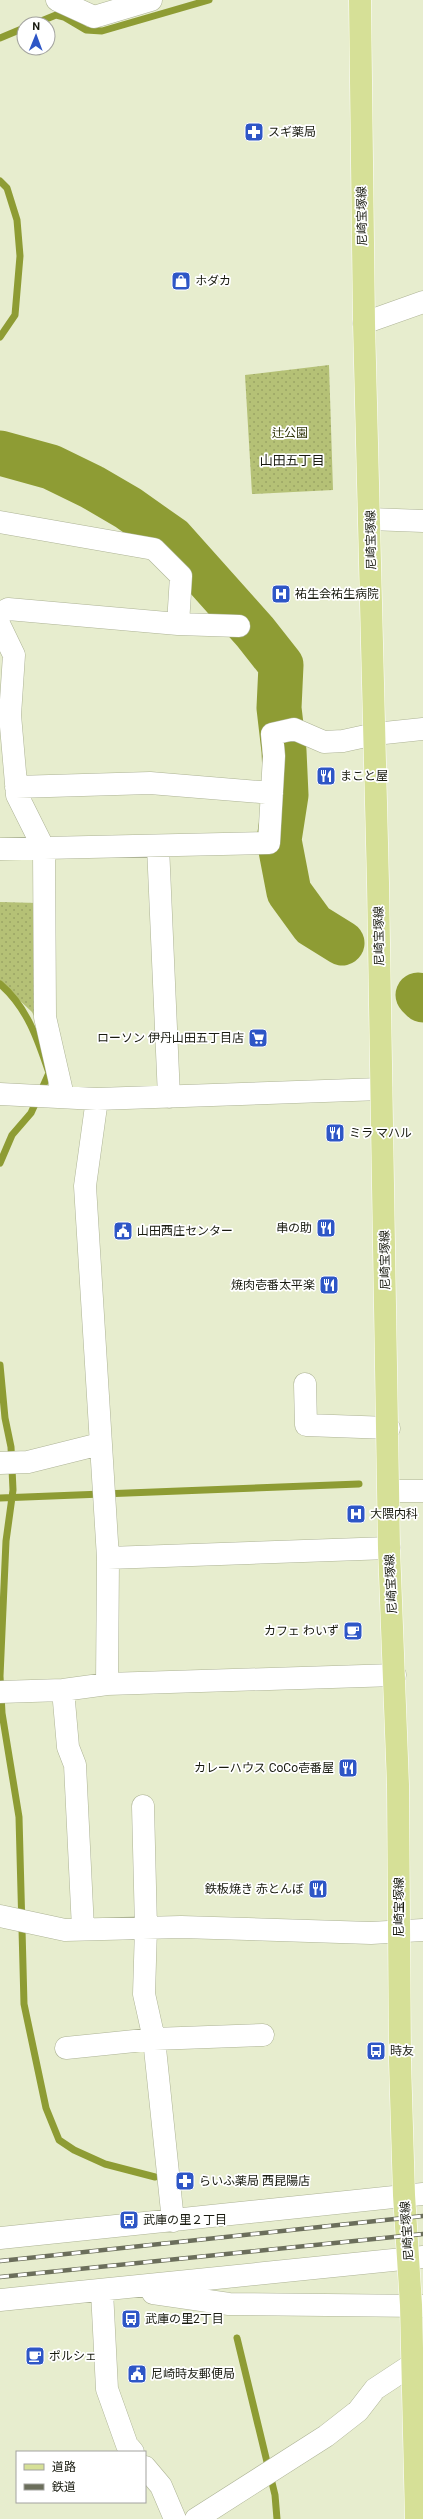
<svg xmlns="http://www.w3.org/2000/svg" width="423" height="2519" viewBox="0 0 423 2519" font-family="Roboto,'Noto Sans JP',sans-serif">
<defs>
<pattern id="grass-dots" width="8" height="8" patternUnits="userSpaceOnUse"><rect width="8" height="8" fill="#b5c176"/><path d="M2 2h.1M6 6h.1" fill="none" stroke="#9ba565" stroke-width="1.8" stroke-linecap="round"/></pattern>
</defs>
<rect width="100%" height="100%" fill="#e7edce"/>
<path fill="url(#grass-dots)" d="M 329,365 L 333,490 L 252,494 L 245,375 Z
M 0,902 L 38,903 L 38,1024 L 32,1012 L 0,982 Z"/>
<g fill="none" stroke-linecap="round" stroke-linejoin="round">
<path stroke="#8e9c34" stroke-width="7" d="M 34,24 L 56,15 L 64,17 L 86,30 L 102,31 L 209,0
M 0,38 L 24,28
M 0,181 L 7,188 L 17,220 L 20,256 L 15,315 L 0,337
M 0,984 C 27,1007 38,1040 49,1073 L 31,1113 L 12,1135 L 0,1163
M 0,1365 L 5,1418 L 11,1447 L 13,1490 L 6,1541 L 0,1676 L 2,1713 L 19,1817 L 24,2004 L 46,2108 L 59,2140 L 74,2150 L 105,2164 L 155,2177
M 0,1498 L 359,1484
M 237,2338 L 275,2495 L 277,2519"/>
<path stroke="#8e9c34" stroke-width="45" d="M 0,453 L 51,467 L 92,487 L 128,508 L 172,539 L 255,632 L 281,665 L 279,708 L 284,751 L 286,795 L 279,840 L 289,892 L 313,925 L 342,943
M 418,995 L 423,1000"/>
<g stroke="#adb395" stroke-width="23">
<path id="minor" d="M 57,0 L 94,17 L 151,0
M 364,323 L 423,302
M 370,519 L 423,521
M 0,522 L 154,549 L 181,576 L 178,624
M 0,613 L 8,609 L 178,624 L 239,626
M 0,626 L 14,655 L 10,715 L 17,795 L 44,849 L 45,1017 L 63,1096
M 16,787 L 150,783 L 272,793
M 158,846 L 169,1097
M 0,849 L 269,843 L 274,756 L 272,734 L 294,729 L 324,742 L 343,741 L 375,734 L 423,729
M 0,1094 L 97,1099 L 381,1089
M 97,1099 L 85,1186 L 108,1558 L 107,1684
M 305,1384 L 306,1425 L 389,1428
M 0,1463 L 28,1462 L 100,1444
M 389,1491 L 423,1491
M 108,1558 L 389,1548
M 63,1690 L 68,1747 L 75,1765 L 83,1929
M 0,1692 L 63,1690 L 107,1684 L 395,1675
M 143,1806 L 146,1928 L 144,1994 L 154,2039 L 173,2221
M 0,1916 L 65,1930 L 181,1927 L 371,1933 L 423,1930
M 66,2048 L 154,2039 L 263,2035
M 0,2238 L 423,2194
M 102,2291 L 107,2389 L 127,2445 L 133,2452
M 153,2293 L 229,2304 L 423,2306
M 0,2300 L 423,2257
M 145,2467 L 161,2486 L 175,2519
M 196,2519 L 326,2436 L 358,2411 L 375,2389 L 413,2364"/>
</g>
<g stroke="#fff" stroke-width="23">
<path id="major" d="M 360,0 L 364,323 L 378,883 L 389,1548 L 398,1785 L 400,2061 L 404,2195 L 411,2305 L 416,2519"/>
</g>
<use href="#minor" stroke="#fff" stroke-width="22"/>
<use href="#major" stroke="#d6e097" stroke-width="22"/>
<g stroke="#6b6e5b" stroke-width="4.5">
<path id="rail" d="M 0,2261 L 423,2216
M 0,2277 L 423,2234"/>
</g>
<use href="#rail" stroke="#fff" stroke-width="3" stroke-dasharray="9" stroke-linecap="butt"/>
</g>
<defs>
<g id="pharmacy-square" transform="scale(1)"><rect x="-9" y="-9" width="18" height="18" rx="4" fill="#2e56c6" stroke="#fff"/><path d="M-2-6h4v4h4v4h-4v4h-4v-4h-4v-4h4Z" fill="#fff"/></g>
<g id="shop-square" transform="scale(1)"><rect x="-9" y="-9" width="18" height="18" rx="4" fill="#2e56c6" stroke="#fff"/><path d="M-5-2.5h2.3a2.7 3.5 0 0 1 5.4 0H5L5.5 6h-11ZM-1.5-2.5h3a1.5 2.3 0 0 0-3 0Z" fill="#fff"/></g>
<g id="hospital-square" transform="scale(1)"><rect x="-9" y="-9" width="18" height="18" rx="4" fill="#2e56c6" stroke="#fff"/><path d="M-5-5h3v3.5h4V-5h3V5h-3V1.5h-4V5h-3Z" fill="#fff"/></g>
<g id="restaurant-square" transform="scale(1)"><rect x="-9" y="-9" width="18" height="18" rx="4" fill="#2e56c6" stroke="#fff"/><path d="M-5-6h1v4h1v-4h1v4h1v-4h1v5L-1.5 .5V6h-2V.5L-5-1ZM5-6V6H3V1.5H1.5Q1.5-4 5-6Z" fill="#fff"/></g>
<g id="supermarket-square" transform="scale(1)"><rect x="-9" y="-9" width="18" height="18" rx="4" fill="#2e56c6" stroke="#fff"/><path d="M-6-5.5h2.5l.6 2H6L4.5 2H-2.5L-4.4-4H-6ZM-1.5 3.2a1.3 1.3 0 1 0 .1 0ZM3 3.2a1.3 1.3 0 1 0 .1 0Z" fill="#fff"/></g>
<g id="civic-square" transform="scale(1)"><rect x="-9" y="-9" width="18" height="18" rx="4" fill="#2e56c6" stroke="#fff"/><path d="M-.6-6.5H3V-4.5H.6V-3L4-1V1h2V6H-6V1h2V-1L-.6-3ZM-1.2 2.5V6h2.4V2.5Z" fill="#fff"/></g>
<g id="cafe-square" transform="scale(1)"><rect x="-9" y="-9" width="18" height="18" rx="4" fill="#2e56c6" stroke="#fff"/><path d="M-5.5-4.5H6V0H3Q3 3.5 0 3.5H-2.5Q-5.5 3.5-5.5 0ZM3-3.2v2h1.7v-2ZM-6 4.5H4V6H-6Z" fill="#fff"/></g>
<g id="bus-square" transform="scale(1)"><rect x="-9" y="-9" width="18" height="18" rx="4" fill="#2e56c6" stroke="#fff"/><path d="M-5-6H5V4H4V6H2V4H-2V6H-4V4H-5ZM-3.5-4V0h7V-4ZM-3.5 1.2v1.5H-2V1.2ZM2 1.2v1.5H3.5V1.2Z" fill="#fff"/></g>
</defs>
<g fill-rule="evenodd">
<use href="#pharmacy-square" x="254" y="132"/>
<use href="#shop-square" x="181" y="281"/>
<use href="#hospital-square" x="281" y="594"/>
<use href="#restaurant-square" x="326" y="776"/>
<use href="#supermarket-square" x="258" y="1038"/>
<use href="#restaurant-square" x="335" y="1133"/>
<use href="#restaurant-square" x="326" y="1228"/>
<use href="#civic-square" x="123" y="1231"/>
<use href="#restaurant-square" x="329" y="1285"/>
<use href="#hospital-square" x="356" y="1514"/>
<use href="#cafe-square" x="353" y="1631"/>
<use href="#restaurant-square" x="348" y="1768"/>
<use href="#restaurant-square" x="318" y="1889"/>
<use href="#bus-square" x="376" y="2051"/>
<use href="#pharmacy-square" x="185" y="2181"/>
<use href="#bus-square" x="129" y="2220"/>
<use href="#bus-square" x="131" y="2319"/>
<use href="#cafe-square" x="35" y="2356"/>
<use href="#civic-square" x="137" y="2374"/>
</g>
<g text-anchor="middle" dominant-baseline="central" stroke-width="3.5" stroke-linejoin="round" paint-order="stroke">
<g font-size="12" fill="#181a0f" stroke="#fff" text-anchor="start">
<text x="268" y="132">スギ薬局</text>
<text x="195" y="281">ホダカ</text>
<text x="295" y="594">祐生会祐生病院</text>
<text x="340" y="776">まこと屋</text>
<text x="244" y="1038" text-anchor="end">ローソン 伊丹山田五丁目店</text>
<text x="349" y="1133">ミラ マハル</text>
<text x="312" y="1228" text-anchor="end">串の助</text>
<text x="137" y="1231">山田西庄センター</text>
<text x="315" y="1285" text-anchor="end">焼肉壱番太平楽</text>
<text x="370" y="1514">大隈内科</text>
<text x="339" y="1631" text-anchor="end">カフェ わいず</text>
<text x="334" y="1768" text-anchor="end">カレーハウス CoCo壱番屋</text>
<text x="304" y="1889" text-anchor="end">鉄板焼き 赤とんぼ</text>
<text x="390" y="2051">時友</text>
<text x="199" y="2181">らいふ薬局 西昆陽店</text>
<text x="143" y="2220">武庫の里２丁目</text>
<text x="145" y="2319">武庫の里2丁目</text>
<text x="49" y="2356">ポルシェ</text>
<text x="151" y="2374">尼崎時友郵便局</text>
</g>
<g font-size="12" fill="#181a0f" stroke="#fff">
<text transform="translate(362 216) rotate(-91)">尼崎宝塚線</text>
<text transform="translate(371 540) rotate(-91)">尼崎宝塚線</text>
<text transform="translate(379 936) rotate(-91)">尼崎宝塚線</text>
<text transform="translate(385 1260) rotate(-91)">尼崎宝塚線</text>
<text transform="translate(391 1584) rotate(-93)">尼崎宝塚線</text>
<text transform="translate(399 1907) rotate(-90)">尼崎宝塚線</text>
<text transform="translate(407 2231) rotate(-94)">尼崎宝塚線</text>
</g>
<g font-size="12" fill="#2f3509" stroke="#fff">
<text x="290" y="433">辻公園</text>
</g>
<g font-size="13" fill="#181a0f" stroke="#fff">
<text x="292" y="460">山田五丁目</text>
</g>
</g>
<rect x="16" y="2451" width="130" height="52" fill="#ffffff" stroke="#a3a39f"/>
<rect x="24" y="2464" width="20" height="6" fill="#d6e097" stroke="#a3a39f"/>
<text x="52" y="2471" font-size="12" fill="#181a0f">道路</text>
<rect x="24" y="2484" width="20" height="6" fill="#6b6e5b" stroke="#a3a39f"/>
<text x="52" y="2491" font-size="12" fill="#181a0f">鉄道</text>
<g transform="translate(36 36) rotate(1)"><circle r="19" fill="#ffffff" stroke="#a3a39f"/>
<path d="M0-3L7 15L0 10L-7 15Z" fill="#2e56c6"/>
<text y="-6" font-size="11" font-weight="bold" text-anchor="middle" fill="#181a0f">N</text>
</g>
</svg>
